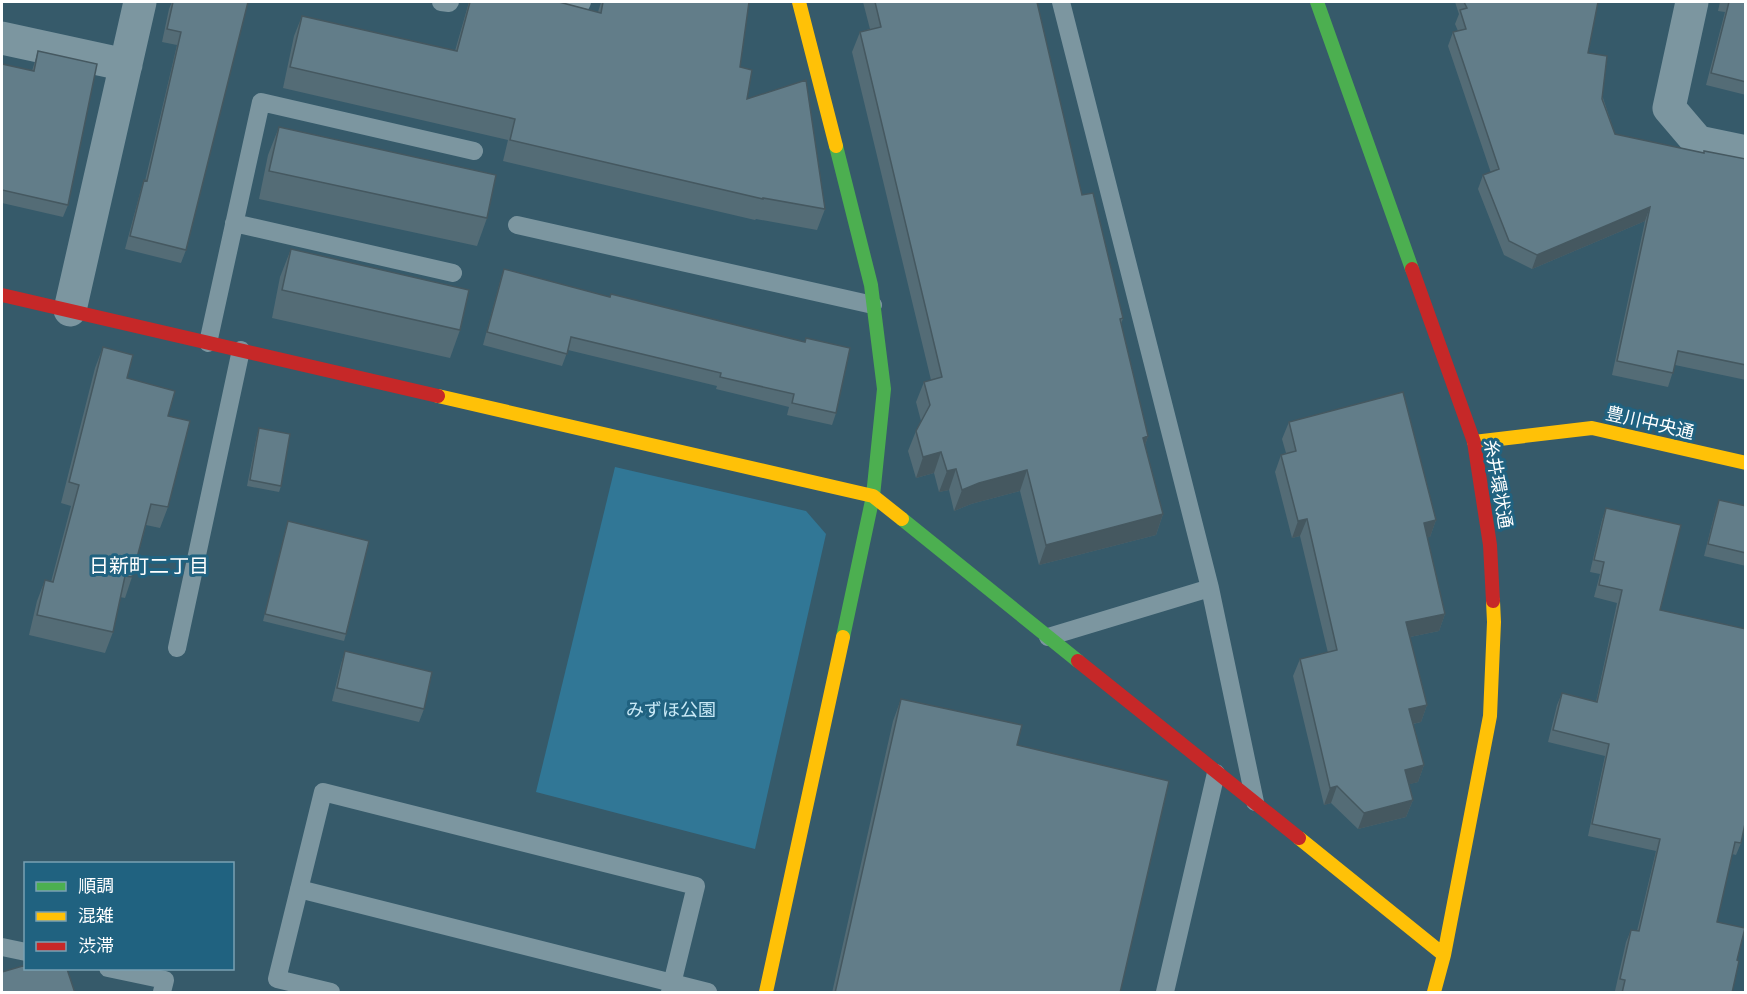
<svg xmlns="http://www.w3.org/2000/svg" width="1747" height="994" viewBox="0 0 1747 994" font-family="'Fira Sans Condensed','Noto Sans JP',sans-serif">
<rect width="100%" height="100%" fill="#365a6a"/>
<path fill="#317796" d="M 615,467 L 806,511 L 826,534 L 755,849 L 536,792 Z"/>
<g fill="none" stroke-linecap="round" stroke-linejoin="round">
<path stroke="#7c96a0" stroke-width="18" d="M 441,2 L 449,3 L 450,2
M 568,2 L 581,4 L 582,2
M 1061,2 L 1210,588 L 1255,802
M 234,223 L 453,273
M 517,225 L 873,305
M 208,343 L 261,102 L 474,151
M 1048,637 L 1210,588
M 177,648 L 241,350
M 299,889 L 708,992
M 2,947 L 26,952
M 108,968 L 165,980 L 162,992
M 331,992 L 277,979 L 323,792 L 696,886 L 670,992
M 1165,992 L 1216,773"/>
<path stroke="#7c96a0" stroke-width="33" d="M 1692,2 L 1669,108 L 1698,142 L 1746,152
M 2,38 L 126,65
M 70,310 L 140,2"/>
<path stroke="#4caf50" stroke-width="14" d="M 1317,2 L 1412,269
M 836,146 L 871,285 L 884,389 L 873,496 L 843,637
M 902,519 L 1078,661"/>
<path stroke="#ffc107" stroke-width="14" d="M 799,2 L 836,146
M 438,396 L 873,496 L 902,519
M 1474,442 L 1592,428 L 1746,463
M 1299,838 L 1444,955
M 766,992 L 843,637
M 1434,992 L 1444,955 L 1490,716 L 1494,622 L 1493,601"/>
<path stroke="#c62828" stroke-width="14" d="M 1412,269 L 1474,442 L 1490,545 L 1493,601
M 2,295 L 438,396
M 1078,661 L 1299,838"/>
</g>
<path fill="#546c76" d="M 172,2 L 248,2 L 186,250 L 181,263 L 125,249 L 140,193 L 144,180 L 145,181 L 177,45 L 162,42 L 169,9 Z
M 469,2 L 559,2 L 598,12 L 601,2 L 749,2 L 740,67 L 747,99 L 825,209 L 817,230 L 756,219 L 755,220 L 503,161 L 508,140 L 283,88 L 294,36 L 302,16 L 455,51 Z
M 863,2 L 1037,2 L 1082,195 L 1123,318 L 1121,324 L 1148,436 L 1145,445 L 1163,514 L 1156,535 L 1039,565 L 1020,491 L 971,504 L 954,511 L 949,490 L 939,492 L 934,473 L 916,478 L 908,451 L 916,431 L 921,421 L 916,402 L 924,382 L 931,380 L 852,52 L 860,32 L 870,29 Z
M 1455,2 L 1598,2 L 1588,53 L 1615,134 L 1704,153 L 1746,159 L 1746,380 L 1675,365 L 1668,387 L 1612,375 L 1645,221 L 1532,269 L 1504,255 L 1478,189 L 1483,175 L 1491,173 L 1448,46 L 1453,32 L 1458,31 L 1455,24 L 1459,14 Z
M 1720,2 L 1746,2 L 1746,95 L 1706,85 L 1725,12 L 1718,11 Z
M 38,51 L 68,205 L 63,217 L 2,203 L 2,64 L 32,71 Z
M 279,127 L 487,218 L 477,246 L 259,199 L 268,155 Z
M 291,249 L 460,330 L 450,358 L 272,318 L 280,277 Z
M 504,269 L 610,297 L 805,342 L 806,338 L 836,413 L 832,425 L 787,415 L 789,407 L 716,389 L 717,386 L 568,350 L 562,366 L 483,345 L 500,282 Z
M 103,347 L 127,378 L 168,416 L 168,507 L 160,528 L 146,525 L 132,577 L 125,598 L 120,597 L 113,632 L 105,653 L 29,635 L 37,601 L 45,580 L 51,582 L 71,506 L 61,503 L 95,368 Z
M 1289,422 L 1436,520 L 1430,537 L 1427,537 L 1445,614 L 1439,631 L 1410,637 L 1427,705 L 1421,722 L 1413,724 L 1424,765 L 1418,782 L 1409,784 L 1413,800 L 1406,817 L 1358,829 L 1331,803 L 1324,805 L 1293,676 L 1300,659 L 1328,653 L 1300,536 L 1292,538 L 1275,472 L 1281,455 L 1286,453 L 1282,439 Z
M 259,428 L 281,486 L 279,492 L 247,486 L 257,435 Z
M 1719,500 L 1746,506 L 1746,566 L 1704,556 L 1715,512 Z
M 1606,508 L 1660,610 L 1741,843 L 1736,855 L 1732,854 L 1717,922 L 1737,960 L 1732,993 L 1620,993 L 1615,991 L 1626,942 L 1631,930 L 1637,931 L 1656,851 L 1588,836 L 1605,756 L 1548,742 L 1557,705 L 1562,693 L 1596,702 L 1617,603 L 1594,597 L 1600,574 L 1590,572 L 1602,520 Z
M 288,521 L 346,634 L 344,641 L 263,621 Z
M 345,651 L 424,709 L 419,722 L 332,701 L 341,664 Z
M 901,699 L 1120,993 L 832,993 L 893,721 Z"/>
<path fill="#455860" d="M 1650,207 L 1645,221 L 1532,269 L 1537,255 Z
M 1148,436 L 1141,457 L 1143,438 Z
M 941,452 L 934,473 L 916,478 L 923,457 Z
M 956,469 L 949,490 L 939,492 L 947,471 Z
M 1027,470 L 1020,491 L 971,504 L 954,511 L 962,490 L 979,483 Z
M 1163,514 L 1156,535 L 1039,565 L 1046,545 Z
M 1307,519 L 1300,536 L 1292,538 L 1298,521 Z
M 1436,520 L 1430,537 L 1418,540 L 1424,523 Z
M 1445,614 L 1439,631 L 1400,639 L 1406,622 Z
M 1427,705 L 1421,722 L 1402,726 L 1409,709 Z
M 1424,765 L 1418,782 L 1399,787 L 1405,770 Z
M 1337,786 L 1331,803 L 1324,805 L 1330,788 Z
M 1413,800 L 1406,817 L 1358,829 L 1364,813 Z"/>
<path fill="#627d89" stroke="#455860" stroke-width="1.5" d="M 173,2 L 248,2 L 186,250 L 130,236 L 144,180 L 147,181 L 181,32 L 167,29 Z
M 470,2 L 559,2 L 601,13 L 603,2 L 749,2 L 740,67 L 752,70 L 747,99 L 806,80 L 825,209 L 763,198 L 763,199 L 510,140 L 515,119 L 290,67 L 302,16 L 457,51 Z
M 875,2 L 1037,2 L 1082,195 L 1093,193 L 1123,318 L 1120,319 L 1148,436 L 1143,438 L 1163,514 L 1046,545 L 1027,470 L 979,483 L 962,490 L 956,469 L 947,471 L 941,452 L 923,457 L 916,431 L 930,405 L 924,382 L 942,377 L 860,32 L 881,27 Z
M 1464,2 L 1598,2 L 1588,53 L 1607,56 L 1602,99 L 1615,134 L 1704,153 L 1704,151 L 1746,159 L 1746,365 L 1678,351 L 1673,373 L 1617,361 L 1650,207 L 1537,255 L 1509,241 L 1483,175 L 1499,169 L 1453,32 L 1466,29 L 1460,10 L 1467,8 Z
M 1729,2 L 1746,2 L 1746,82 L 1711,73 Z
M 38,51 L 97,64 L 68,205 L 2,190 L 2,64 L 34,71 Z
M 279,127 L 496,175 L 487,218 L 269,171 Z
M 291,249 L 469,290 L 460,330 L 282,290 Z
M 504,269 L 610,297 L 611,294 L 805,342 L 806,338 L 850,348 L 836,413 L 792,403 L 794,394 L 720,377 L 721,373 L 571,337 L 567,354 L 487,332 Z
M 103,347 L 133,355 L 127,378 L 175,391 L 168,416 L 190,421 L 168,507 L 151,504 L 132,577 L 125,576 L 113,632 L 37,615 L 45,580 L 53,582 L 79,485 L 69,482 Z
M 1403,392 L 1436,520 L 1424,523 L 1445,614 L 1406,622 L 1427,705 L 1409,709 L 1424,765 L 1405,770 L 1413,800 L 1364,813 L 1337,786 L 1330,788 L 1300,659 L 1337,650 L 1307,519 L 1298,521 L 1281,455 L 1296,451 L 1289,422 Z
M 259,428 L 290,434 L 281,486 L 250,480 Z
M 1719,500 L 1746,506 L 1746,553 L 1708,544 Z
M 1606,508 L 1681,525 L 1660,610 L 1746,629 L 1746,819 L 1741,843 L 1735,842 L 1717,922 L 1745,928 L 1737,960 L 1739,961 L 1732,993 L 1622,993 L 1625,980 L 1620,979 L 1631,930 L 1639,931 L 1660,839 L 1592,824 L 1609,744 L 1553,730 L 1562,693 L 1597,702 L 1622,590 L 1599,585 L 1604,562 L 1594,560 Z
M 288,521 L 369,541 L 346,634 L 265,614 Z
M 345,651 L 432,672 L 424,709 L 337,688 Z
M 901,699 L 1022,725 L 1017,745 L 1169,781 L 1120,993 L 835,993 Z
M 26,965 L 26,969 L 67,969 L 75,993 L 2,993 L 2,972 Z"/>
<g text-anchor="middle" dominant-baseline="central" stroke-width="6" stroke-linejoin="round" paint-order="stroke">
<g font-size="18" fill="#fff" stroke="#206280">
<text transform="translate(1650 423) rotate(13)">豊川中央通</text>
<text transform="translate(1498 484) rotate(80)">糸井環状通</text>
</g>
<g font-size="18" fill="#c9e9f6" stroke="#206280">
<text x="671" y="710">みずほ公園</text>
</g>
<g font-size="20" fill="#fff" stroke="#206280">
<text x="149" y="566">日新町二丁目</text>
</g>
</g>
<rect width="1747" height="994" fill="none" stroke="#ffffff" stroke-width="6"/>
<rect x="24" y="862" width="210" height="108" fill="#206280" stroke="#79a1b3" stroke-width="1.5"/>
<rect x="36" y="882" width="30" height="9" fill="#4caf50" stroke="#79a1b3" stroke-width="1.5"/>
<text x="78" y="892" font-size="18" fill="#ffffff">順調</text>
<rect x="36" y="912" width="30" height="9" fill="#ffc107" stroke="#79a1b3" stroke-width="1.5"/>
<text x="78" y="922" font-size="18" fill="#ffffff">混雑</text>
<rect x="36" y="942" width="30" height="9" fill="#c62828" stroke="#79a1b3" stroke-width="1.5"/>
<text x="78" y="952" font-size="18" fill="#ffffff">渋滞</text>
</svg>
